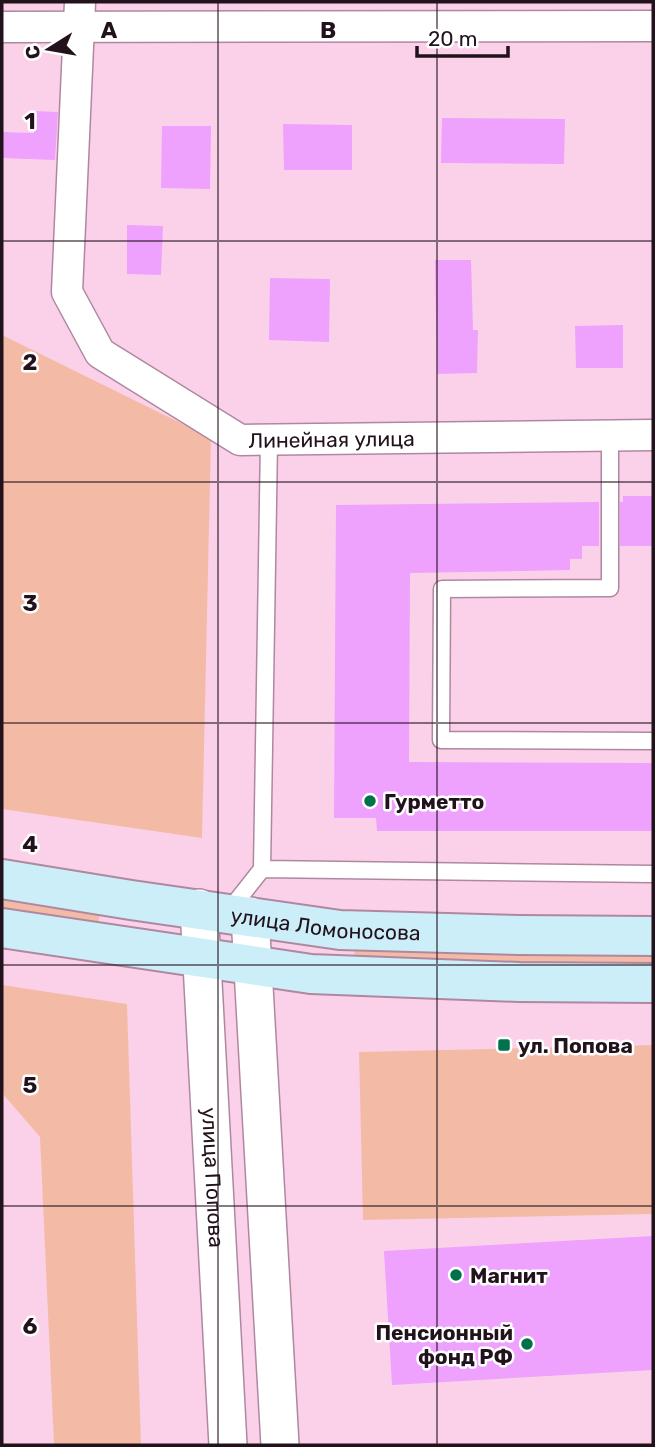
<svg xmlns="http://www.w3.org/2000/svg" width="655" height="1447" viewBox="0 0 655 1447" font-family="Rubik,sans-serif">
<rect width="100%" height="100%" fill="#fbd1ea"/>
<path fill="#f3bba6" d="M 2,335 L 211,438 L 202,838 L 2,809 Z
M 2,893 L 100,908 L 98,927 L 2,912 Z
M 355,946 L 653,952 L 653,967 L 354,961 Z
M 2,985 L 127,1004 L 141,1445 L 54,1445 L 40,1137 L 2,1093 Z
M 653,1045 L 653,1214 L 363,1220 L 359,1052 Z"/>
<path fill="#eea1fd" d="M 35,111 L 58,112 L 55,160 L 2,158 L 2,132 L 34,133 Z
M 442,118 L 565,119 L 564,164 L 441,163 Z
M 283,124 L 352,125 L 352,170 L 284,170 Z
M 162,126 L 211,126 L 210,189 L 161,188 Z
M 127,225 L 163,226 L 161,275 L 127,274 Z
M 435,260 L 471,260 L 473,330 L 478,330 L 477,373 L 437,374 Z
M 270,278 L 330,279 L 329,342 L 269,340 Z
M 623,325 L 623,368 L 576,368 L 575,326 Z
M 623,496 L 653,496 L 653,546 L 620,546 L 620,502 L 623,502 Z
M 599,502 L 599,546 L 582,546 L 582,559 L 570,559 L 570,570 L 410,573 L 409,762 L 653,763 L 653,831 L 377,831 L 376,818 L 334,818 L 336,505 Z
M 653,1236 L 653,1370 L 392,1385 L 384,1251 Z"/>
<g fill="none" stroke-linecap="round" stroke-linejoin="round">
<g stroke="#af88a0" stroke-width="19">
<path id="service" d="M 610,436 L 610,588 L 442,589 L 441,740 L 653,741
M 262,869 L 653,874
M 228,912 L 262,869 L 269,441"/>
</g>
<g stroke="#af88a0" stroke-width="33">
<g id="minor">
<path id="s1" d="M 80,2 L 67,292 L 100,353 L 240,440 L 653,435"/>
<path d="M 2,27 L 653,26"/>
</g>
</g>
<g stroke="#af88a0" stroke-width="40">
<g id="tertiary">
<path id="s2" d="M 199,908 L 228,1445"/>
<path d="M 250,916 L 280,1445"/>
</g>
</g>
<g stroke="#af88a0" stroke-width="42">
<g id="secondary">
<path id="s3" d="M 2,879 L 131,900 L 340,930 L 520,935 L 653,936"/>
<path d="M 2,928 L 311,974 L 519,982 L 653,983"/>
</g>
</g>
<use href="#service" stroke="#fff" stroke-width="16"/>
<use href="#minor" stroke="#fff" stroke-width="30"/>
<use href="#tertiary" stroke="#fff" stroke-width="37"/>
<use href="#secondary" stroke="#cceef8" stroke-width="38"/>
</g>
<path fill="none" stroke="#21121b" stroke-width="2" stroke-opacity="0.55" d="M 218,2 L 218,1445M 437,2 L 437,1445M 2,241 L 653,241M 2,482 L 653,482M 2,723 L 653,723M 2,965 L 653,965M 2,1206 L 653,1206"/>
<g fill="#00714b" stroke="#fff" stroke-width="2.5">
<circle cx="370" cy="801" r="7"/>
<rect x="497" y="1038" width="14" height="14" rx="3.5"/>
<circle cx="456" cy="1275" r="7"/>
<circle cx="527" cy="1344" r="7"/>
</g>
<g text-anchor="middle" dominant-baseline="central" stroke-width="5" stroke-linejoin="round" paint-order="stroke">
<g font-size="21" fill="#21121b" stroke="#fff">
<text stroke="none"><textPath href="#s1" startOffset="616">Линейная улица</textPath></text>
<text stroke="none"><textPath href="#s3" startOffset="327">улица Ломоносова</textPath></text>
<text stroke="none"><textPath href="#s2" startOffset="270">улица Попова</textPath></text>
</g>
<g font-size="21" font-weight="bold" fill="#21121b" stroke="#fff" text-anchor="start">
<text x="384" y="801">Гурметто</text>
<text x="518" y="1045">ул. Попова</text>
<text x="470" y="1275">Магнит</text>
<text x="513" y="1332" text-anchor="end">Пенсионный<tspan x="513" dy="24">фонд РФ</tspan></text>
</g>
</g>
<g font-size="23" text-anchor="middle" font-weight="bold" fill="#21121b" stroke="#fff" stroke-width="5" stroke-linejoin="round" paint-order="stroke">
<text x="109" y="38">A</text>
<text x="328" y="38">B</text>
<text x="30" y="129">1</text>
<text x="30" y="370">2</text>
<text x="30" y="611">3</text>
<text x="30" y="852">4</text>
<text x="30" y="1093">5</text>
<text x="30" y="1334">6</text>
</g>
<rect width="655" height="1447" fill="none" stroke="#21121b" stroke-width="7"/>
<g transform="translate(49 49) rotate(259)" stroke="#ffffff" stroke-width="5" paint-order="stroke">
<path d="M0-5L12 26L0 18L-12 26Z" fill="#21121b"/>
<text y="-10" font-size="19" font-weight="bold" text-anchor="middle" fill="#21121b">С</text>
</g>
<path d="M417 46v10h91v-10" fill="none" stroke="#21121b" stroke-width="3.5"/>
<text x="428" y="46" font-size="21" fill="#21121b" stroke="#ffffff" stroke-width="5" paint-order="stroke">20 m</text>
</svg>
